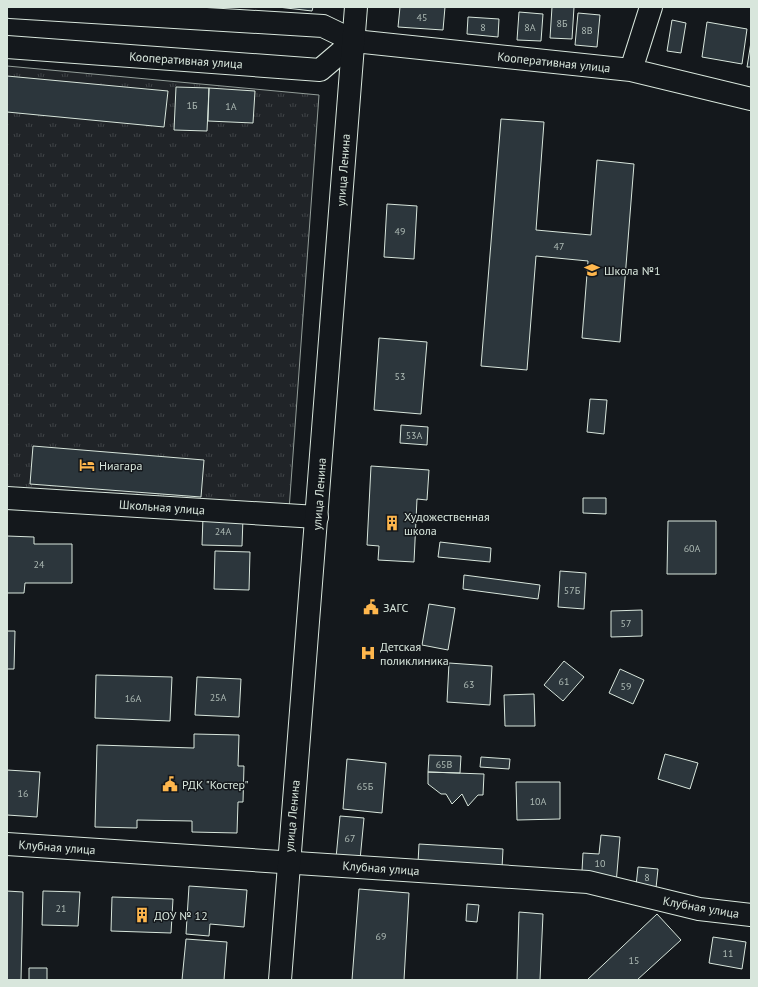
<svg xmlns="http://www.w3.org/2000/svg" width="758" height="987" viewBox="0 0 758 987" font-family="'PT Sans',sans-serif">
<defs>
<pattern id="grass-tufts" width="24" height="20" patternUnits="userSpaceOnUse"><rect width="24" height="20" fill="#202428"/><path d="M3 7l-1-3M5 7V3M7 7l1-3M15 17l-1-3M17 17v-4M19 17l1-3" fill="none" stroke="#404447"/></pattern>
</defs>
<rect width="100%" height="100%" fill="#14181c"/>
<path fill="url(#grass-tufts)" stroke="#939e99" d="M 7,66 L 319,95 L 289,510 L 7,489 Z"/>
<path fill="#2c363c" stroke="#d8e6dc" d="M 278,7 L 313,7 L 312,11 Z
M 400,7 L 445,7 L 443,30 L 398,27 Z
M 552,7 L 574,7 L 572,39 L 550,38 Z
M 519,12 L 543,14 L 541,41 L 517,40 Z
M 578,13 L 600,15 L 597,47 L 575,45 Z
M 468,17 L 499,19 L 498,37 L 467,34 Z
M 672,20 L 686,23 L 681,53 L 667,51 Z
M 707,22 L 747,29 L 742,64 L 702,57 Z
M 751,42 L 751,67 L 747,67 Z
M 7,76 L 168,91 L 164,127 L 7,112 Z
M 176,87 L 209,88 L 207,131 L 174,130 Z
M 209,88 L 255,91 L 253,123 L 208,121 Z
M 501,119 L 544,122 L 536,230 L 591,235 L 597,160 L 634,164 L 620,342 L 582,338 L 588,261 L 536,256 L 527,370 L 481,366 Z
M 387,204 L 417,206 L 414,259 L 384,257 Z
M 379,338 L 427,342 L 421,414 L 374,410 Z
M 590,399 L 607,400 L 604,434 L 587,432 Z
M 401,425 L 428,427 L 427,445 L 400,443 Z
M 33,446 L 204,460 L 201,497 L 30,484 Z
M 371,466 L 429,470 L 427,500 L 417,499 L 414,562 L 378,560 L 379,546 L 367,545 Z
M 583,498 L 606,498 L 606,514 L 583,513 Z
M 203,517 L 243,518 L 242,546 L 202,545 Z
M 668,521 L 716,521 L 716,574 L 667,574 Z
M 7,536 L 34,537 L 34,544 L 72,544 L 72,583 L 25,583 L 24,593 L 7,593 Z
M 440,542 L 491,548 L 490,562 L 438,557 Z
M 215,551 L 250,552 L 249,590 L 214,589 Z
M 560,571 L 586,573 L 584,609 L 558,607 Z
M 464,575 L 540,585 L 538,599 L 463,589 Z
M 429,604 L 455,608 L 448,650 L 422,645 Z
M 642,610 L 642,636 L 611,637 L 611,611 Z
M 7,631 L 15,631 L 14,669 L 7,669 Z
M 564,661 L 584,677 L 563,701 L 544,685 Z
M 449,663 L 492,666 L 490,705 L 447,702 Z
M 620,669 L 644,680 L 633,704 L 609,693 Z
M 96,675 L 172,677 L 170,721 L 95,718 Z
M 197,677 L 241,679 L 239,717 L 195,715 Z
M 534,694 L 535,726 L 505,726 L 504,695 Z
M 194,734 L 239,735 L 238,766 L 244,766 L 243,802 L 238,802 L 237,833 L 192,832 L 192,821 L 137,820 L 137,828 L 95,827 L 97,745 L 194,748 Z
M 665,754 L 698,763 L 690,789 L 658,779 Z
M 429,755 L 461,756 L 460,773 L 428,772 Z
M 481,757 L 510,759 L 509,769 L 480,767 Z
M 347,759 L 386,763 L 382,813 L 343,809 Z
M 7,770 L 40,772 L 37,817 L 7,815 Z
M 428,772 L 484,774 L 483,795 L 478,795 L 468,806 L 462,794 L 452,804 L 446,794 L 441,794 L 428,784 Z
M 516,782 L 560,782 L 560,819 L 517,820 Z
M 340,816 L 364,818 L 360,860 L 336,858 Z
M 601,835 L 620,837 L 616,884 L 597,882 L 598,873 L 582,871 L 583,853 L 599,854 Z
M 419,844 L 503,849 L 502,868 L 418,863 Z
M 638,867 L 658,869 L 656,888 L 636,886 Z
M 189,886 L 247,890 L 244,927 L 210,924 L 209,936 L 186,934 Z
M 359,889 L 409,893 L 404,980 L 352,980 Z
M 7,891 L 23,892 L 21,980 L 7,980 Z
M 43,891 L 80,892 L 78,926 L 42,925 Z
M 112,897 L 173,899 L 171,933 L 111,931 Z
M 467,904 L 479,905 L 477,922 L 466,921 Z
M 519,912 L 543,914 L 540,980 L 517,980 Z
M 657,914 L 681,940 L 637,980 L 587,980 Z
M 713,937 L 746,942 L 742,969 L 709,963 Z
M 186,939 L 227,942 L 224,980 L 182,980 Z
M 29,968 L 47,968 L 47,980 L 29,980 Z"/>
<g fill="none" stroke-linecap="round" stroke-linejoin="round">
<g stroke="#d8e6dc" stroke-width="24">
<path id="minor" d="M 10,7 L 323,26 L 354,41 L 631,70 L 751,99
M 7,47 L 320,70 L 354,41
M 631,70 L 651,7
M 7,498 L 317,517
M 7,844 L 588,882 L 699,909 L 751,915"/>
</g>
<g stroke="#d8e6dc" stroke-width="24">
<path id="major" d="M 280,980 L 356,7"/>
</g>
<use href="#minor" stroke="#14181c" stroke-width="22"/>
<use href="#major" stroke="#14181c" stroke-width="22"/>
</g>
<defs>
<g id="school-bare" transform="scale(1.2)"><path d="M0-5L7-2L0 1L-7-2ZM-4 1L0 2.5L4 1V4Q0 6-4 4Z" fill="#ffb74d" stroke="#14181c" stroke-width="2.5" paint-order="stroke"/></g>
<g id="hotel-bare" transform="scale(1.2)"><path d="M-6-4.5h1.5V1H6V5H4.5V3h-9V5H-6ZM-4 0a1.8 1.8 0 1 1 3.6 0ZM.5 0V-2.5h3Q6-2.5 6 0Z" fill="#ffb74d" stroke="#14181c" stroke-width="2.5" paint-order="stroke"/></g>
<g id="building-bare" transform="scale(1.2)"><path d="M-4-6H4V6H1V3H-1V6H-4ZM-2.5-4.3h1.7v1.8h-1.7ZM.8-4.3h1.7v1.8H.8ZM-2.5-1h1.7V.8h-1.7ZM.8-1h1.7V.8H.8Z" fill="#ffb74d" stroke="#14181c" stroke-width="2.5" paint-order="stroke"/></g>
<g id="civic-bare" transform="scale(1.2)"><path d="M-.6-6.5H3V-4.5H.6V-3L4-1V1h2V6H-6V1h2V-1L-.6-3ZM-1.2 2.5V6h2.4V2.5Z" fill="#ffb74d" stroke="#14181c" stroke-width="2.5" paint-order="stroke"/></g>
<g id="hospital-bare" transform="scale(1.2)"><path d="M-5-5h3v3.5h4V-5h3V5h-3V1.5h-4V5h-3Z" fill="#ffb74d" stroke="#14181c" stroke-width="2.5" paint-order="stroke"/></g>
</defs>
<g fill-rule="evenodd">
<use href="#school-bare" x="592" y="270"/>
<use href="#hotel-bare" x="87" y="465"/>
<use href="#building-bare" x="392" y="523"/>
<use href="#civic-bare" x="371" y="607"/>
<use href="#hospital-bare" x="368" y="653"/>
<use href="#civic-bare" x="170" y="784"/>
<use href="#building-bare" x="142" y="915"/>
</g>
<g text-anchor="middle" dominant-baseline="central" stroke-width="3" stroke-linejoin="round" paint-order="stroke">
<g font-size="10" fill="#adbab4">
<text x="422" y="17">45</text>
<text x="562" y="23">8Б</text>
<text x="483" y="27">8</text>
<text x="530" y="27">8А</text>
<text x="587" y="30">8В</text>
<text x="192" y="105">1Б</text>
<text x="231" y="106">1А</text>
<text x="400" y="231">49</text>
<text x="559" y="246">47</text>
<text x="400" y="376">53</text>
<text x="414" y="435">53А</text>
<text x="223" y="531">24А</text>
<text x="692" y="548">60А</text>
<text x="39" y="564">24</text>
<text x="572" y="590">57Б</text>
<text x="626" y="623">57</text>
<text x="564" y="681">61</text>
<text x="469" y="684">63</text>
<text x="626" y="686">59</text>
<text x="218" y="697">25А</text>
<text x="133" y="698">16А</text>
<text x="444" y="764">65В</text>
<text x="365" y="786">65Б</text>
<text x="23" y="793">16</text>
<text x="538" y="801">10А</text>
<text x="350" y="838">67</text>
<text x="600" y="863">10</text>
<text x="647" y="877">8</text>
<text x="61" y="908">21</text>
<text x="381" y="936">69</text>
<text x="728" y="953">11</text>
<text x="634" y="960">15</text>
</g>
<g font-size="12" fill="#d8e6dc" stroke="#14181c">
<text transform="translate(186 60) rotate(4)">Кооперативная улица</text>
<text transform="translate(554 62) rotate(6)">Кооперативная улица</text>
<text transform="translate(343 170) rotate(-86)">улица Ленина</text>
<text transform="translate(319 494) rotate(-86)">улица Ленина</text>
<text transform="translate(162 507) rotate(4)">Школьная улица</text>
<text transform="translate(292 816) rotate(-85)">улица Ленина</text>
<text transform="translate(57 847) rotate(4)">Клубная улица</text>
<text transform="translate(381 868) rotate(4)">Клубная улица</text>
<text transform="translate(701 907) rotate(10)">Клубная улица</text>
</g>
<g font-size="12" fill="#d8e6dc" stroke="#14181c" text-anchor="start">
<text x="604" y="270">Школа №1</text>
<text x="99" y="465">Ниагара</text>
<text x="404" y="516">Художественная<tspan x="404" dy="14">школа</tspan></text>
<text x="383" y="607">ЗАГС</text>
<text x="380" y="646">Детская<tspan x="380" dy="14">поликлиника</tspan></text>
<text x="182" y="784">РДК "Костер"</text>
<text x="154" y="915">ДОУ № 12</text>
</g>
</g>
<rect width="758" height="987" fill="none" stroke="#d8e6dc" stroke-width="16"/>
</svg>
